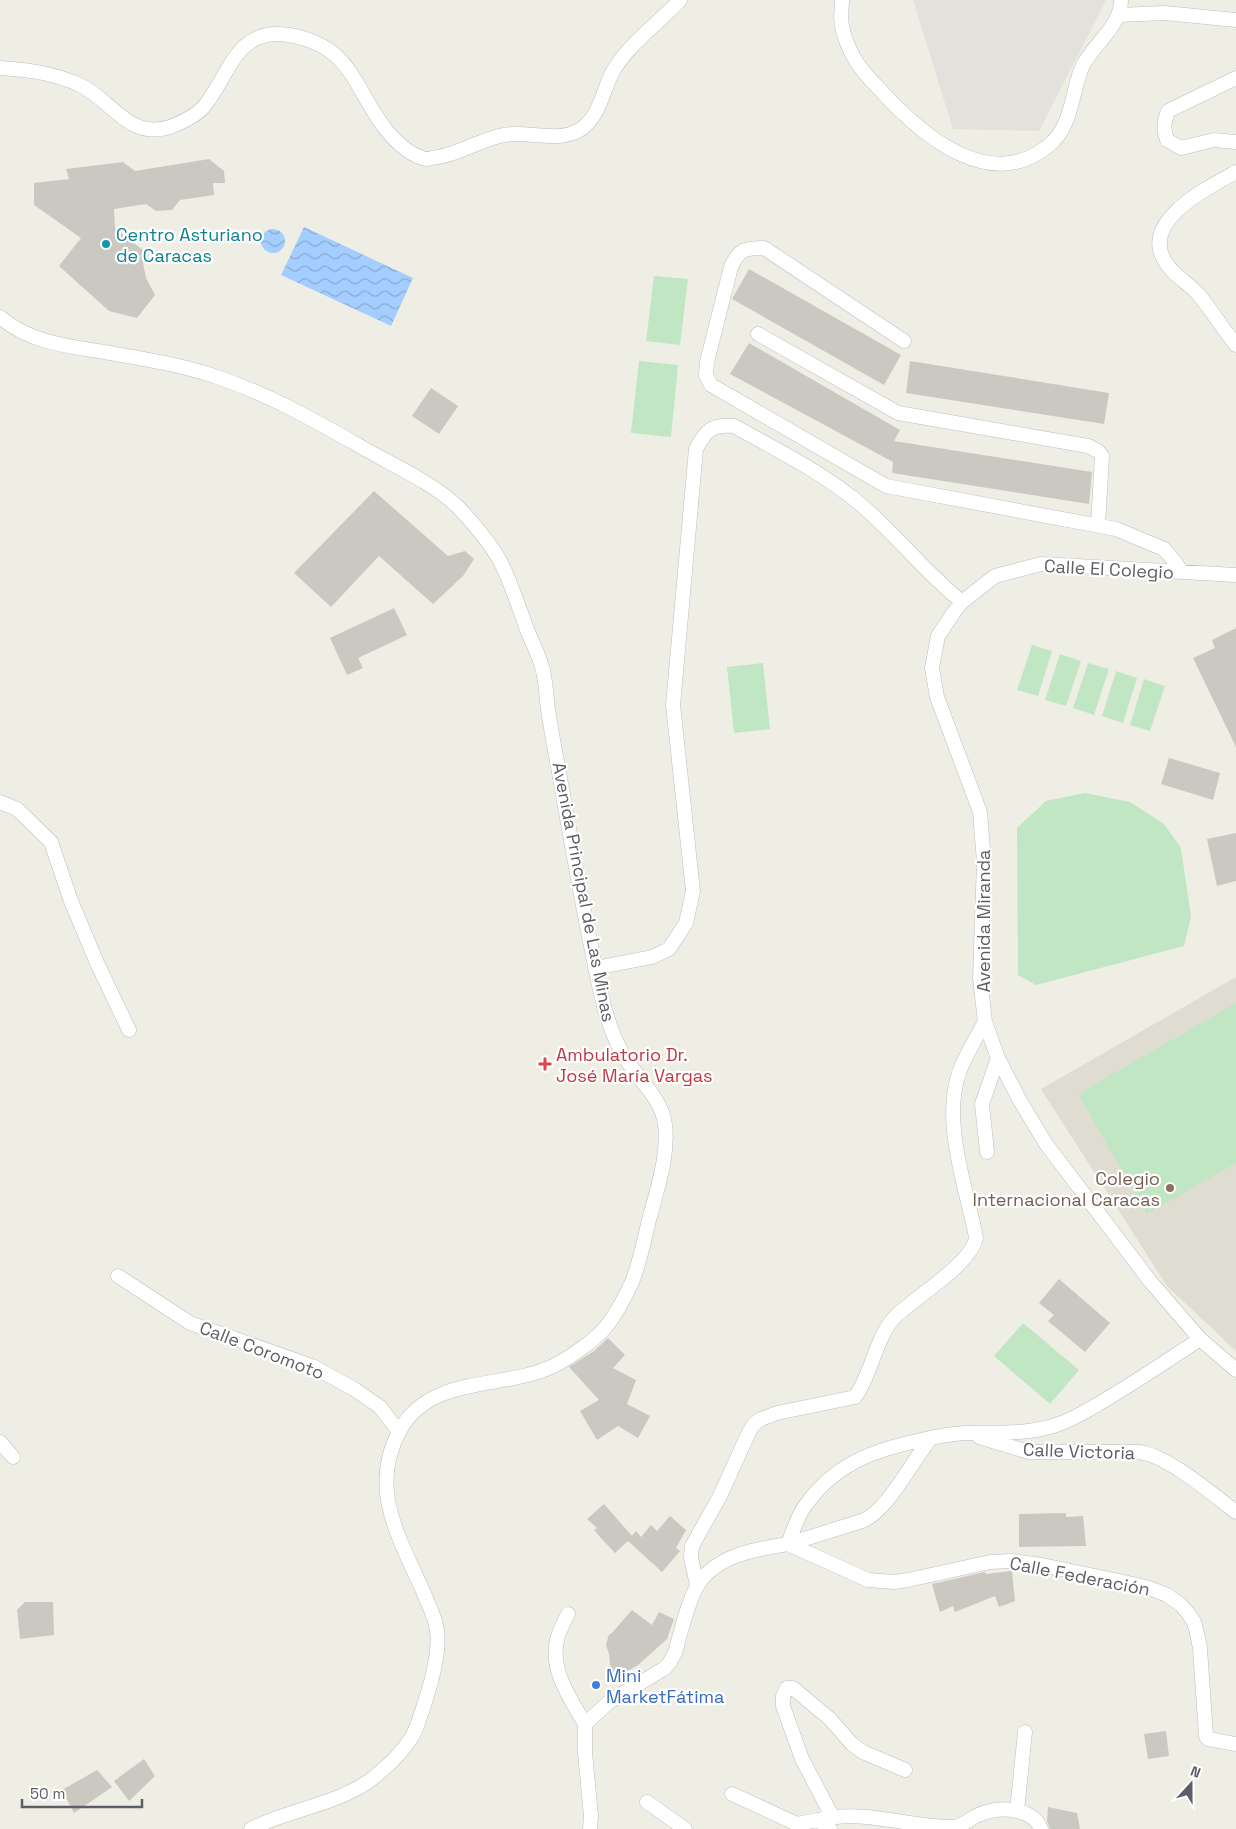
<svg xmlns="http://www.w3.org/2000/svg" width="1236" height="1829" viewBox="0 0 1236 1829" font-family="'Space Grotesk',sans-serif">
<defs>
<pattern id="water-waves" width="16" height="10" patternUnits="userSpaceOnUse" patternTransform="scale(1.25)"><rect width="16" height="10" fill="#a4ceff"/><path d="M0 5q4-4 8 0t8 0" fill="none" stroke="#89aad2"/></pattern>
</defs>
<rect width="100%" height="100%" fill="#efeee4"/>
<path fill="#e2e1dc" d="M 913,0 L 1106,0 L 1039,131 L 953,129 Z"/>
<path fill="#dfddd2" d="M 1236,977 L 1236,1351 L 1167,1286 L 1041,1089 Z"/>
<path fill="#c1e6c4" d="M 654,276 L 688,279 L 680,345 L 646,341 Z
M 639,361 L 678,365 L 671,437 L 631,433 Z
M 1032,645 L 1052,651 L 1038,696 L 1017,690 Z
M 1060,654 L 1081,661 L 1066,706 L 1045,700 Z
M 763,663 L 770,729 L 734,733 L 727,667 Z
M 1088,663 L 1109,669 L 1094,715 L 1073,708 Z
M 1116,671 L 1137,678 L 1123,723 L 1102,716 Z
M 1144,679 L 1165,686 L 1150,731 L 1130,725 Z
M 1085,793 L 1130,802 L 1164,824 L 1181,848 L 1191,917 L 1184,946 L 1036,985 L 1018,975 L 1017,828 L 1046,801 Z
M 1236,1003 L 1236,1163 L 1147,1214 L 1078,1094 Z
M 1023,1323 L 1079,1370 L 1050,1404 L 994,1356 Z"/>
<path fill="url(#water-waves)" d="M 304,227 L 413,278 L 391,326 L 281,275 Z
M261 241a12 12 0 1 1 24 0a12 12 0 1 1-24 0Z"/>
<path fill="#cac8c1" d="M 209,159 L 224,171 L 225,183 L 213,183 L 214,195 L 180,200 L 172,210 L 156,211 L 146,204 L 114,209 L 115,228 L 149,255 L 143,263 L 146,278 L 155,295 L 137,318 L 109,311 L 59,266 L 81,238 L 34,205 L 34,183 L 69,179 L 66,169 L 123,162 L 135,171 Z
M 749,269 L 901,355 L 884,385 L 732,299 Z
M 749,343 L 900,430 L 894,441 L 1092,472 L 1089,504 L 892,473 L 893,462 L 730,374 Z
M 910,361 L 1109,393 L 1104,424 L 906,393 Z
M 431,388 L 458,406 L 439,434 L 412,416 Z
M 374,491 L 448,556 L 465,551 L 474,559 L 463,576 L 433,604 L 379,556 L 331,607 L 294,573 Z
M 394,608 L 407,635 L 358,658 L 363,668 L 347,675 L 330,638 Z
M 1236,628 L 1236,747 L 1193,658 L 1215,648 L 1212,640 Z
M 1169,758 L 1220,773 L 1213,800 L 1161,784 Z
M 1236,833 L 1236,881 L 1217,886 L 1207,839 Z
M 1059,1279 L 1110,1323 L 1085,1352 L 1048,1321 L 1054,1315 L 1039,1303 Z
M 608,1338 L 625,1355 L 613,1368 L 636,1380 L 627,1404 L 650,1416 L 638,1438 L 618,1426 L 597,1440 L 580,1411 L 599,1400 L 569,1367 L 594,1351 Z
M 604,1504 L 632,1536 L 636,1531 L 641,1537 L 651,1525 L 657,1531 L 670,1516 L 686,1530 L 676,1548 L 680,1551 L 662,1572 L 628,1541 L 615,1553 L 600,1537 L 594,1530 L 597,1528 L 587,1519 Z
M 1066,1513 L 1066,1517 L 1083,1516 L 1086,1546 L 1019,1547 L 1019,1514 Z
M 1012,1571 L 1015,1601 L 999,1607 L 995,1596 L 955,1612 L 953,1606 L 940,1612 L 932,1584 L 985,1572 L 986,1574 Z
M 25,1602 L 53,1602 L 54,1635 L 20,1639 L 17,1610 Z
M 632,1610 L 652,1625 L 659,1612 L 674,1619 L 667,1639 L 638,1665 L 612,1680 L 609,1654 L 606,1645 L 609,1634 L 611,1634 Z
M 1166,1731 L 1169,1756 L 1148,1759 L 1144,1734 Z
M 144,1759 L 155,1776 L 129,1801 L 114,1781 Z
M 97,1770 L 112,1787 L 74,1813 L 62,1790 Z
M 1048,1807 L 1077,1813 L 1080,1829 L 1050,1829 L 1047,1821 Z"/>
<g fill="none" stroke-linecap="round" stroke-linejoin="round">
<g stroke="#bcbdc3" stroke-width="15">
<path id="minor" d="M 842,0 C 842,9 840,18 842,26 C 844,37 850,52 856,61 C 863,73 874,83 883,93 C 923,136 990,193 1048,146 C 1073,126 1071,94 1082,67 C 1093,44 1121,27 1121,0
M 1119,15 L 1165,13 L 1236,20
M 0,68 C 30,70 53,73 80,85 C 112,100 128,140 170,127 C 183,122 198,115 206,104 C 231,71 237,27 289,35 C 353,46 353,88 387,131 C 396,142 411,156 426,159 C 429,159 435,157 438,157 C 462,153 481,139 504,135 C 527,130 559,144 581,129 C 599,117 603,91 612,73 C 628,44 658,24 680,0
M 1236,78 L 1168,111 C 1164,122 1163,129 1167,140 L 1181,148 L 1214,140 L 1236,142
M 1236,172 C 1207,188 1138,222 1166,263 C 1174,276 1190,284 1199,295 C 1212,311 1223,329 1236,345
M 0,317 C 31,344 71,346 110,353 C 145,359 181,365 214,376 C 266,393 312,419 358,445 C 390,464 432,482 458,507 C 473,523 494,547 503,567 C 512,586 519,607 526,627 C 531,640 538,653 542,667 C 546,680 546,695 548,709 C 551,730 555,751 559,772 C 570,835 581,899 594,961 C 600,992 607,1025 622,1053 C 634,1074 655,1092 663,1115 C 672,1146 657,1190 649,1220 C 644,1241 640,1262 632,1282 C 625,1297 616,1315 605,1328 C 594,1341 569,1358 553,1366 C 504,1390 431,1374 400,1430 C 368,1488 399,1537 423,1591 C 428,1604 436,1618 437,1631 C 440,1654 431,1684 424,1705 C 421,1714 418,1725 413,1735 C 403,1752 385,1769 369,1781 C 333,1806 289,1809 251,1829
M 758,334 L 898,413 L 1088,446 L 1098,451 L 1102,456 L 1098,525
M 904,341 L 764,248 C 745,248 739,249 731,267 L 707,362 L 706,375 L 711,385 L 886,486 L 1116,529 L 1164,549 L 1175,562 L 1182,572
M 1236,575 L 1041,564 L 995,576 L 962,602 L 954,612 L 938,636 L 932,668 L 937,697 L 980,812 L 984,862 L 980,978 L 985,1022 L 998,1058 L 1019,1099 L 1046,1144 L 1150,1281 L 1200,1339 L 1236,1370
M 0,802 L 17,809 L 51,842 L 71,901 L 97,963 L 129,1030
M 595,968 L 652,957 L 669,949 L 686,923 L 693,891 L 673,705 L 696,449 C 706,430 712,424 734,426 C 775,449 818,470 854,499 C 893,530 923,571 962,602
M 987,1152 L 982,1104 L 998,1058
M 118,1276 L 190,1323 L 312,1366 L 354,1389 L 380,1407 L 399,1432
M 979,1437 L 1029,1452 L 1139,1452 C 1169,1456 1212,1494 1236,1512
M 0,1442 L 13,1457
M 788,1544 L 868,1580 L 894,1582 L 908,1580 L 990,1562 L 1012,1561 L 1042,1565 L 1124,1582 L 1149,1588 L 1167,1595 L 1181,1605 L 1188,1613 L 1194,1622 L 1197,1633 L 1200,1648 L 1206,1736 L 1208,1739 L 1236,1744
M 788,1544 L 862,1521 C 888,1511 912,1461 931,1438
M 697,1585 L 691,1558 L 692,1546 L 720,1496 L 749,1432 L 754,1424 L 761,1419 L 777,1413 L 855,1397 C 871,1376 877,1333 896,1316 C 914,1298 974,1262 976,1237 C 966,1186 941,1121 960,1070 C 967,1053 976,1038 985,1022
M 568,1614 C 564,1622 559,1631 557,1640 C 550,1671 570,1698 585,1724
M 732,1794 L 797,1824 L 818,1820 L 830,1829
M 647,1802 L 685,1829
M 1017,1811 L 1025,1732
M 832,1816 L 802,1759 L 783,1706 L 783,1696 L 787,1688 L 793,1688 L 830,1719 L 852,1744 L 863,1752 L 905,1770
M 818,1820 C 863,1808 910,1828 955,1827 C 963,1825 969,1820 976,1816 C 991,1809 1005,1807 1021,1812 C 1031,1815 1038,1820 1041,1829
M 590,1829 L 591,1816 L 585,1753 L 585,1724 L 609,1702 L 665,1668 L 670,1662 L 675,1653 C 680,1635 689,1597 699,1583 C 718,1555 756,1549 788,1544 C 793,1531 797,1517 805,1506 C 834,1465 871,1451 917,1441 C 933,1437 950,1434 966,1433 C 997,1432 1025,1435 1056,1425 C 1072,1420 1086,1411 1100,1403 C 1134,1383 1167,1361 1200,1339"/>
</g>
<use href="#minor" stroke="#fff" stroke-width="14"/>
</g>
<circle fill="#0f9aa8" stroke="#fff" stroke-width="2" cx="106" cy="244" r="5"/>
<path fill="#e0444e" stroke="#fff" stroke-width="2" d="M542.5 1056.5h5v5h5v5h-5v5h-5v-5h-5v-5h5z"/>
<circle fill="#8d6e63" stroke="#fff" stroke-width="2" cx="1170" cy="1188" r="5"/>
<circle fill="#3f7fe0" stroke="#fff" stroke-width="2" cx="596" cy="1685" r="5"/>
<g text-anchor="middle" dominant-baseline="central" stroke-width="4.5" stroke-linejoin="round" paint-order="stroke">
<g font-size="18" fill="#0d838f" stroke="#fff" text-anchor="start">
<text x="116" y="234">Centro Asturiano<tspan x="116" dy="21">de Caracas</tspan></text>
</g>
<g font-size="18" fill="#5c5f65" stroke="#fff">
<text transform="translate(1109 569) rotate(3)">Calle El Colegio</text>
<text transform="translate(584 892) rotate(79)">Avenida Principal de Las Minas</text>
<text transform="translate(983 921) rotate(-90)">Avenida Miranda</text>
<text transform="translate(262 1350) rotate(21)">Calle Coromoto</text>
<text transform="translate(1079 1451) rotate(2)">Calle Victoria</text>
<text transform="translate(1080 1576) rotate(11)">Calle Federación</text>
</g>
<g font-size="18" fill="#be3a42" stroke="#fff" text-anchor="start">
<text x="556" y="1054">Ambulatorio Dr.<tspan x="556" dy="21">José María Vargas</tspan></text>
</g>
<g font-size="18" fill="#785e54" stroke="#fff" text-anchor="end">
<text x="1160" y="1178">Colegio<tspan x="1160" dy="21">Internacional Caracas</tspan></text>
</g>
<g font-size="18" fill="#366cbe" stroke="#fff" text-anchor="start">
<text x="606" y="1675">Mini<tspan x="606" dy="21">MarketFátima</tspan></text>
</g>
</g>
<g transform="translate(1191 1784) rotate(21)" stroke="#ffffff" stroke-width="4" paint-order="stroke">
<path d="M0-4L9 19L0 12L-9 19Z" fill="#5c5f65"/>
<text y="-8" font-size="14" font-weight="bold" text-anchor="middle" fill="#5c5f65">N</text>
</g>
<path d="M22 1799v8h120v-8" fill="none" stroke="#5c5f65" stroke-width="2.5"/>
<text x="30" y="1799" font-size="15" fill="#5c5f65" stroke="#ffffff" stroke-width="4" paint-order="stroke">50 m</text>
</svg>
